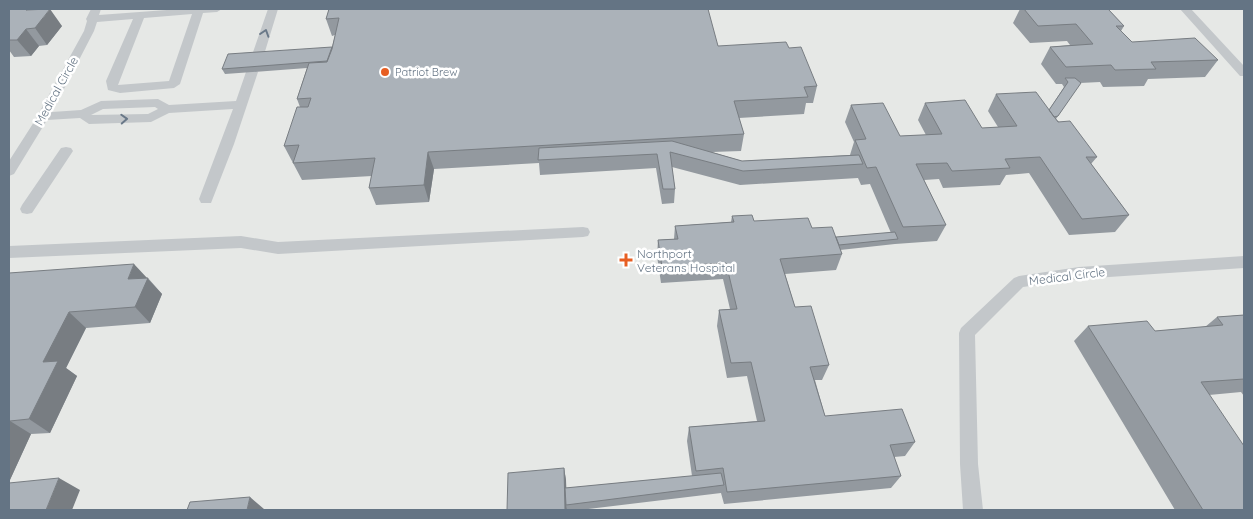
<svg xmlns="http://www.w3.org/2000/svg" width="1253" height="519" viewBox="0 0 1253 519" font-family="Quicksand,sans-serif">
<rect width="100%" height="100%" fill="#f6f6f2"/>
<path fill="#e6e8e6" d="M 9,9 L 1244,9 L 1244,510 L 9,510 Z"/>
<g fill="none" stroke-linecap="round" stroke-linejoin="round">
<path fill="#c3c7ca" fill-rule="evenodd" d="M 91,9 L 101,9 L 99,15 L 180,9 L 222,9 L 217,12 L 203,13 L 180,84 L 174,88 L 120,93 L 108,90 L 106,81 L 133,19 L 97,22 L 94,31 L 52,112 L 81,110 L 101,101 L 158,99 L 169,105 L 236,101 L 246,72 L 252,68 L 256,70 L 258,72 L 234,144 L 211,203 L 201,203 L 199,199 L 233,109 L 169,113 L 151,122 L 89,124 L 80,118 L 47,120 L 14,174 L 9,176 L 9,161 L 34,122 L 84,31 L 87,21 L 86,19 ZM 192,14 L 169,81 L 118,85 L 144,18 ZM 155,107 L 158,109 L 148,114 L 91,115 L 103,109 Z
M 268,9 L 278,9 L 263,58 L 257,61 L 251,58 Z
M 1180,9 L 1191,9 L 1244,66 L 1244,76 L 1240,76 Z
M 66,147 L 71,148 L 73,151 L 32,213 L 27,214 L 22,213 L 20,209 L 22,205 L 61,148 Z
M 583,227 L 588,228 L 590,232 L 588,236 L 583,237 L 278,254 L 241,248 L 9,258 L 9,246 L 241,236 L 278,242 Z
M 1244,256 L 1244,268 L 1079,279 L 1023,287 L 975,335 L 978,464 L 983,510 L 963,510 L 960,464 L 959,333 L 961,328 L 1014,278 L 1019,276 L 1079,267 Z"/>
</g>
<path fill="#93999f" d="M 9,9 L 62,26 L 47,45 L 39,46 L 31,56 L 14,57 L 9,50 Z
M 329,9 L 718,46 L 789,48 L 817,86 L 813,103 L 806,103 L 804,114 L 739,118 L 744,134 L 741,151 L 712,152 L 742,161 L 850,155 L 854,142 L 845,122 L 851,105 L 900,136 L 926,135 L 918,120 L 925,103 L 982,128 L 998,127 L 988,111 L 996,94 L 1049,110 L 1064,87 L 1062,84 L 1056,84 L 1041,64 L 1050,47 L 1070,45 L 1067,41 L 1030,43 L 1013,23 L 1020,9 L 1108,9 L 1124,26 L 1121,31 L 1132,42 L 1218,60 L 1205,77 L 1148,79 L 1144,86 L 1103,87 L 1100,82 L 1080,83 L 1056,119 L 1097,157 L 1091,164 L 1129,215 L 1115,232 L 1069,235 L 1029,173 L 1006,175 L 1000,185 L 943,188 L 939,179 L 924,180 L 946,225 L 937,241 L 895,244 L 840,250 L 842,254 L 836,270 L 785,274 L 795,307 L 829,365 L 822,380 L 815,380 L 825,416 L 915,442 L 905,456 L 894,457 L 901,476 L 891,488 L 724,504 L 721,493 L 580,510 L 507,510 L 564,468 L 566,480 L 566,488 L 692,476 L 687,441 L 689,427 L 757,421 L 747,376 L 727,378 L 717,326 L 719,310 L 730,309 L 723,279 L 661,283 L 657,256 L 658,240 L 674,239 L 675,226 L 731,222 L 732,216 L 754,221 L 812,228 L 836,237 L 891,233 L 870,184 L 861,185 L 858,178 L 740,185 L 672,167 L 675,189 L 674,203 L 662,204 L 656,168 L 540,175 L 539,163 L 434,169 L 429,202 L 376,205 L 369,188 L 372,176 L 302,180 L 284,146 L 300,107 L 297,99 L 307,68 L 225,74 L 222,69 L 332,47 L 335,35 L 332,36 L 326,19 Z
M 9,273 L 148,278 L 162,294 L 150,323 L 86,328 L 66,368 L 77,376 L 50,433 L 31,434 L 9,482 Z
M 1244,315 L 1244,396 L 1241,392 L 1209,395 L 1244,510 L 1175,510 L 1074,341 L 1088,326 L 1155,331 L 1205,327 L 1217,317 Z"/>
<path fill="#787d82" d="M 28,9 L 36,9 L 43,18 L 50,9 L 62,26 L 47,45 L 35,28 L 26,10 Z
M 26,29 L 39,46 L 31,56 L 17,40 Z
M 428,152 L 434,169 L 429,202 L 424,185 Z
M 134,264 L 162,294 L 150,323 L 135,307 L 128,279 Z
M 69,312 L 86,328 L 66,368 L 77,376 L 50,433 L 29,419 L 43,362 Z
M 10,421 L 31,434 L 9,482 L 9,423 Z
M 564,468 L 566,480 L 567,505 L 566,505 L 567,510 L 565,510 Z
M 59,478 L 80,490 L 72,510 L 46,510 Z
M 250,497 L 264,509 L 264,510 L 247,510 Z"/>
<path fill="#abb2b9" stroke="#787d82" d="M 9,9 L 28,9 L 26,10 L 50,9 L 35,28 L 26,29 L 17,40 L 9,40 Z
M 329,9 L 708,9 L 718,46 L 786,42 L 789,48 L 801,47 L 817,86 L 804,87 L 808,97 L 734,101 L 744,134 L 428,152 L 424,185 L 369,188 L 375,158 L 293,163 L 299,145 L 284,146 L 297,107 L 308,107 L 311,98 L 297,99 L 309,63 L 327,62 L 332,49 L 339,18 L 326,19 Z
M 1024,9 L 1108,9 L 1124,26 L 1116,26 L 1132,42 L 1195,38 L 1218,60 L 1151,62 L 1156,69 L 1115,70 L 1111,65 L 1066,67 L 1050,47 L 1093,44 L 1076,24 L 1038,26 Z
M 332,47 L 327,61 L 222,69 L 228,54 Z
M 1065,78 L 1075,78 L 1081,83 L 1058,116 L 1054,117 L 1049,110 L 1068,82 Z
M 1036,92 L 1058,122 L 1070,121 L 1097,157 L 1086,157 L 1129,215 L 1082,219 L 1040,157 L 1005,159 L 1010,168 L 952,171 L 947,163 L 916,164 L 946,225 L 903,227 L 876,167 L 867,168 L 855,140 L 866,139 L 851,105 L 883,103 L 900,136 L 942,134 L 925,103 L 965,100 L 982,128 L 1017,126 L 996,94 Z
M 672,141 L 742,161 L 859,155 L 863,164 L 743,171 L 670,152 L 675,189 L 663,189 L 657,154 L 538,160 L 539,148 Z
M 752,215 L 754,221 L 808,218 L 812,228 L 832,227 L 842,254 L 780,259 L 795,307 L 811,306 L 829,365 L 810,367 L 825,416 L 902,409 L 915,442 L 890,445 L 901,476 L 727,492 L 723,468 L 696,471 L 689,427 L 765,421 L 751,362 L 731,363 L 719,310 L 737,309 L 726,263 L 662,267 L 658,240 L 678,239 L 675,226 L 734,222 L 732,216 Z
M 895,232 L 898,239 L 839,245 L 836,237 Z
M 134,264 L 128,279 L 148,278 L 135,307 L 69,312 L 43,362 L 58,361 L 29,419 L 10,421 L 9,423 L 9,273 Z
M 1244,315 L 1244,379 L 1201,382 L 1244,446 L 1244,510 L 1203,510 L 1088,326 L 1147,321 L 1155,331 L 1223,325 L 1217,317 Z
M 564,468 L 565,510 L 507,510 L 508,473 Z
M 721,473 L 724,485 L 566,505 L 565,488 Z
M 59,478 L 46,510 L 9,510 L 9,483 Z
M 250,497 L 247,510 L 187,510 L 190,502 Z"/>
<defs><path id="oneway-chevron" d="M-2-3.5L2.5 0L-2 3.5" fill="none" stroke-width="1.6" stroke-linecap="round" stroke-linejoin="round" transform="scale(1.25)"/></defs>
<g stroke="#697888">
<use href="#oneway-chevron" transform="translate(265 33) rotate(-72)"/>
<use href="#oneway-chevron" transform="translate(124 119) rotate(-3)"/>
</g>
<g fill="#e75e22" stroke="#fff" stroke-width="2">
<circle cx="385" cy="72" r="5"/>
<path d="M623.5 252.5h5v5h5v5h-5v5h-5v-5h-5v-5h5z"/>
</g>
<g text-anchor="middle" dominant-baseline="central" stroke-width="5" stroke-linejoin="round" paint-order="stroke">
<g font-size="11" fill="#647484" stroke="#fff" text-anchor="start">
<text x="395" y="72">Patriot Brew</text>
</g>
<g font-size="12" fill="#647484" stroke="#fff">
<text transform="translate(56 91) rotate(-61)">Medical Circle</text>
<text transform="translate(1067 276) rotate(-7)">Medical Circle</text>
</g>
<g font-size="12" fill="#647484" stroke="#fff" text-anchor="start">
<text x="637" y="253">Northport<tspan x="637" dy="14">Veterans Hospital</tspan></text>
</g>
</g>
<rect width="1253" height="519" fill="none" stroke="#647484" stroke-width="20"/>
</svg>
